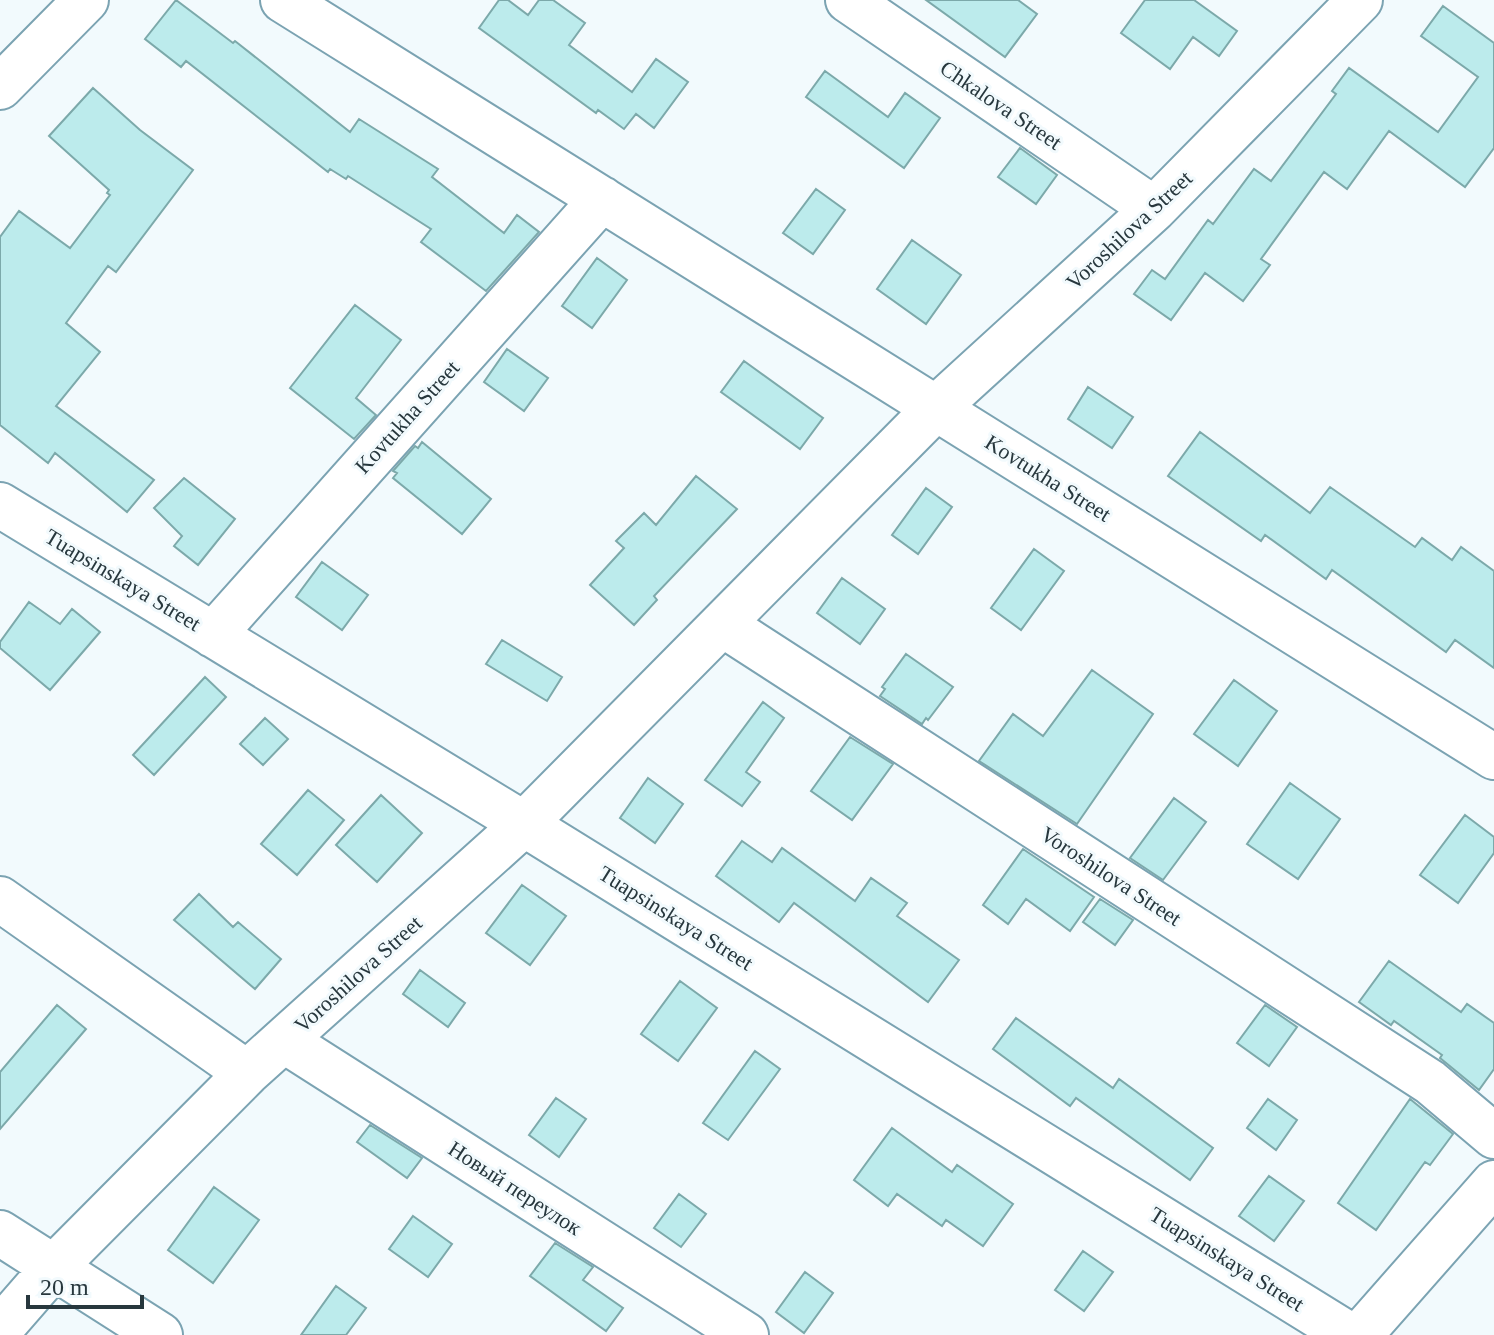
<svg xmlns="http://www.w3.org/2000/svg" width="1494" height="1335" viewBox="0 0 1494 1335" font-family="Georgia,serif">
<rect width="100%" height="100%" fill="#f2fafd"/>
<path fill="#bcebec" stroke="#7ca9aa" stroke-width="2" d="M 176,0 L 233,43 L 235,41 L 350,132 L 359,119 L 438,169 L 432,177 L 504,233 L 517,215 L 539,232 L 486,291 L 421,242 L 431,229 L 348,176 L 346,179 L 330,169 L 328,172 L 186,61 L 181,67 L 145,39 Z
M 499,0 L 508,0 L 528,15 L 539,0 L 553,0 L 585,23 L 569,45 L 632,92 L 656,59 L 688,82 L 654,128 L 636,114 L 624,129 L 598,110 L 596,113 L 479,28 Z
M 926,0 L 1018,0 L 1037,14 L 1005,57 Z
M 1145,0 L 1194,0 L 1237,31 L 1219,56 L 1193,37 L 1170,69 L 1121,33 Z
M 1443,6 L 1494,43 L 1494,148 L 1465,187 L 1389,131 L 1347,189 L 1324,172 L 1261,259 L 1270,265 L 1243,301 L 1205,273 L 1171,320 L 1134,294 L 1152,270 L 1165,279 L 1208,220 L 1213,224 L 1254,169 L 1271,181 L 1336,94 L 1332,91 L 1349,68 L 1438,132 L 1478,77 L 1421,36 Z
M 825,71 L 888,117 L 905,93 L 940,118 L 904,168 L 806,97 Z
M 93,88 L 140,130 L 193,170 L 116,272 L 108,266 L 66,323 L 100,352 L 56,406 L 154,480 L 127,512 L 55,453 L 48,463 L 0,425 L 0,237 L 19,211 L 70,248 L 110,195 L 107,193 L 109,190 L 49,136 Z
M 1020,148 L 1057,175 L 1036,204 L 998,177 Z
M 816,189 L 845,210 L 813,254 L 783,233 Z
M 912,240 L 961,275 L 926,324 L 877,289 Z
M 597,258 L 627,280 L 592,328 L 562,306 Z
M 355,305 L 401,340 L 356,398 L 376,415 L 354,439 L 290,388 Z
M 507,349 L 548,378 L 524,411 L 484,382 Z
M 744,361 L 823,418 L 800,449 L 721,392 Z
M 1088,387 L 1133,417 L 1112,448 L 1068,419 Z
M 1200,432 L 1310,513 L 1330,487 L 1415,547 L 1422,538 L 1452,560 L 1461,547 L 1494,571 L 1494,668 L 1455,640 L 1446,652 L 1332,570 L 1326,579 L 1265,535 L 1261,541 L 1168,476 Z
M 422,442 L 491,499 L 462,534 L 393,478 L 397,473 L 393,471 L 415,446 L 418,448 Z
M 696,476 L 737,509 L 654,596 L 657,600 L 634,625 L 590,585 L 624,548 L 616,541 L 644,513 L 656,525 Z
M 184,478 L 235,519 L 198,565 L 174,546 L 182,536 L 154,508 Z
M 926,488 L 952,507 L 918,554 L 892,535 Z
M 1034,549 L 1064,571 L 1021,630 L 991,608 Z
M 322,562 L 368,595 L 342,630 L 296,597 Z
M 842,578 L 885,609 L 860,644 L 817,613 Z
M 29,602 L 60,624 L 72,609 L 100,632 L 50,690 L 0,648 L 0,642 Z
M 502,640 L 562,677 L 547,701 L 486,664 Z
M 906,654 L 953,687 L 928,720 L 926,718 L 922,724 L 880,696 L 885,689 L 882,687 Z
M 1092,670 L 1153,714 L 1077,824 L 979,761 L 1013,714 L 1043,736 Z
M 205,677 L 226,697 L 154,775 L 133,755 Z
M 1234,680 L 1277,711 L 1238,766 L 1194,734 Z
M 763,702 L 784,718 L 746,772 L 760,782 L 742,806 L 705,780 Z
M 265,718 L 288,739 L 263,765 L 240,744 Z
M 850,737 L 893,764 L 852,820 L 811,791 Z
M 648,778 L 683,804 L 655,843 L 620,818 Z
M 1290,783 L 1340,819 L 1298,879 L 1247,844 Z
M 308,790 L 344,820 L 297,875 L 261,844 Z
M 381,795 L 422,833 L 377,882 L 336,845 Z
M 1174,798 L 1206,822 L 1163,880 L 1130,858 Z
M 1465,815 L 1494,837 L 1494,853 L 1458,903 L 1420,875 Z
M 742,841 L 772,862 L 782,848 L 855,901 L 871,878 L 907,903 L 897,916 L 959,960 L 928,1002 L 794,903 L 779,922 L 716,876 Z
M 1023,849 L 1094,897 L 1070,931 L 1026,899 L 1008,924 L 983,905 Z
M 522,885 L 566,916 L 530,965 L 486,933 Z
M 199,894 L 233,927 L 238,922 L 281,959 L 255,989 L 174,920 Z
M 1100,899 L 1133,920 L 1115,945 L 1083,922 Z
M 1389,961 L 1461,1012 L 1467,1004 L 1494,1023 L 1494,1069 L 1479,1090 L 1440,1058 L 1442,1055 L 1394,1021 L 1391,1025 L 1359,1002 Z
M 420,970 L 465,1003 L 448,1027 L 403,994 Z
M 680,981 L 717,1008 L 678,1061 L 641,1034 Z
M 57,1005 L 86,1029 L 0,1129 L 0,1072 Z
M 1265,1005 L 1297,1027 L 1269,1066 L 1237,1043 Z
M 1016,1018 L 1113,1088 L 1119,1079 L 1213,1148 L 1190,1180 L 1076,1098 L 1070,1106 L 993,1049 Z
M 755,1051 L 780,1069 L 728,1140 L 703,1123 Z
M 556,1098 L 586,1119 L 559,1157 L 529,1135 Z
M 1268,1099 L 1297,1120 L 1276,1150 L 1247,1128 Z
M 1410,1099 L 1453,1134 L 1430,1165 L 1425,1162 L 1376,1230 L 1338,1203 Z
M 370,1125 L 422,1158 L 407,1178 L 357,1142 Z
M 892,1128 L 952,1172 L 957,1165 L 1013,1204 L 983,1246 L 946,1220 L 942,1226 L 897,1194 L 888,1206 L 854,1180 Z
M 1269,1176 L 1304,1201 L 1274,1241 L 1239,1216 Z
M 214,1187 L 259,1220 L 213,1283 L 168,1250 Z
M 679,1194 L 706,1214 L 681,1247 L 654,1228 Z
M 413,1216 L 452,1244 L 428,1277 L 389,1249 Z
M 555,1243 L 593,1267 L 583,1280 L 623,1308 L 606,1331 L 530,1276 Z
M 1083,1251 L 1113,1272 L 1084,1311 L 1055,1290 Z
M 805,1272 L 833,1293 L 804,1333 L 776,1312 Z
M 336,1286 L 366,1308 L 346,1335 L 301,1335 Z"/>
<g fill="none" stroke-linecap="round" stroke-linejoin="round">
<g stroke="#7ba3b2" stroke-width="48">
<path id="minor" d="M 283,0 L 1494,757
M 848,0 L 1154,209
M 0,87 L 86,0
M 0,505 L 524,824 L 1349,1335
M 722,624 L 1430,1082 L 1494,1136
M 213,635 L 602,199
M 0,899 L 247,1073
M 285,1041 L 746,1335
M 0,1233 L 160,1335
M 0,1329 L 54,1267 L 247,1073 L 524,824 L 936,408 L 1154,209 L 1360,0
M 1360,1335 L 1494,1183"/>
</g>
<use href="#minor" stroke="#fff" stroke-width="44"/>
</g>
<g text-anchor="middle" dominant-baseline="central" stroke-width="6" stroke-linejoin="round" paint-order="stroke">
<g font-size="22" fill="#27373d" stroke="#f2fafd">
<text transform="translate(1001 105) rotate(34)">Chkalova Street</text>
<text transform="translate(1129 230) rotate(-43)">Voroshilova Street</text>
<text transform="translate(407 417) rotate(-48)">Kovtukha Street</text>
<text transform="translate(1048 478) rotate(32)">Kovtukha Street</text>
<text transform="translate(123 580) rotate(31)">Tuapsinskaya Street</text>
<text transform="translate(1111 876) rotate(33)">Voroshilova Street</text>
<text transform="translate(676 918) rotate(32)">Tuapsinskaya Street</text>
<text transform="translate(358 974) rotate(-42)">Voroshilova Street</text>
<text transform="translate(515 1188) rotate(33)">Новый переулок</text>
<text transform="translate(1227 1259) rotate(32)">Tuapsinskaya Street</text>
</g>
</g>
<path d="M28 1295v12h114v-12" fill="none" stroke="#27373d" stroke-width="4"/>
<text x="40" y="1295" font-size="24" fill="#27373d" stroke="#f2fafd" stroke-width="6" paint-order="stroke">20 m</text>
</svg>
